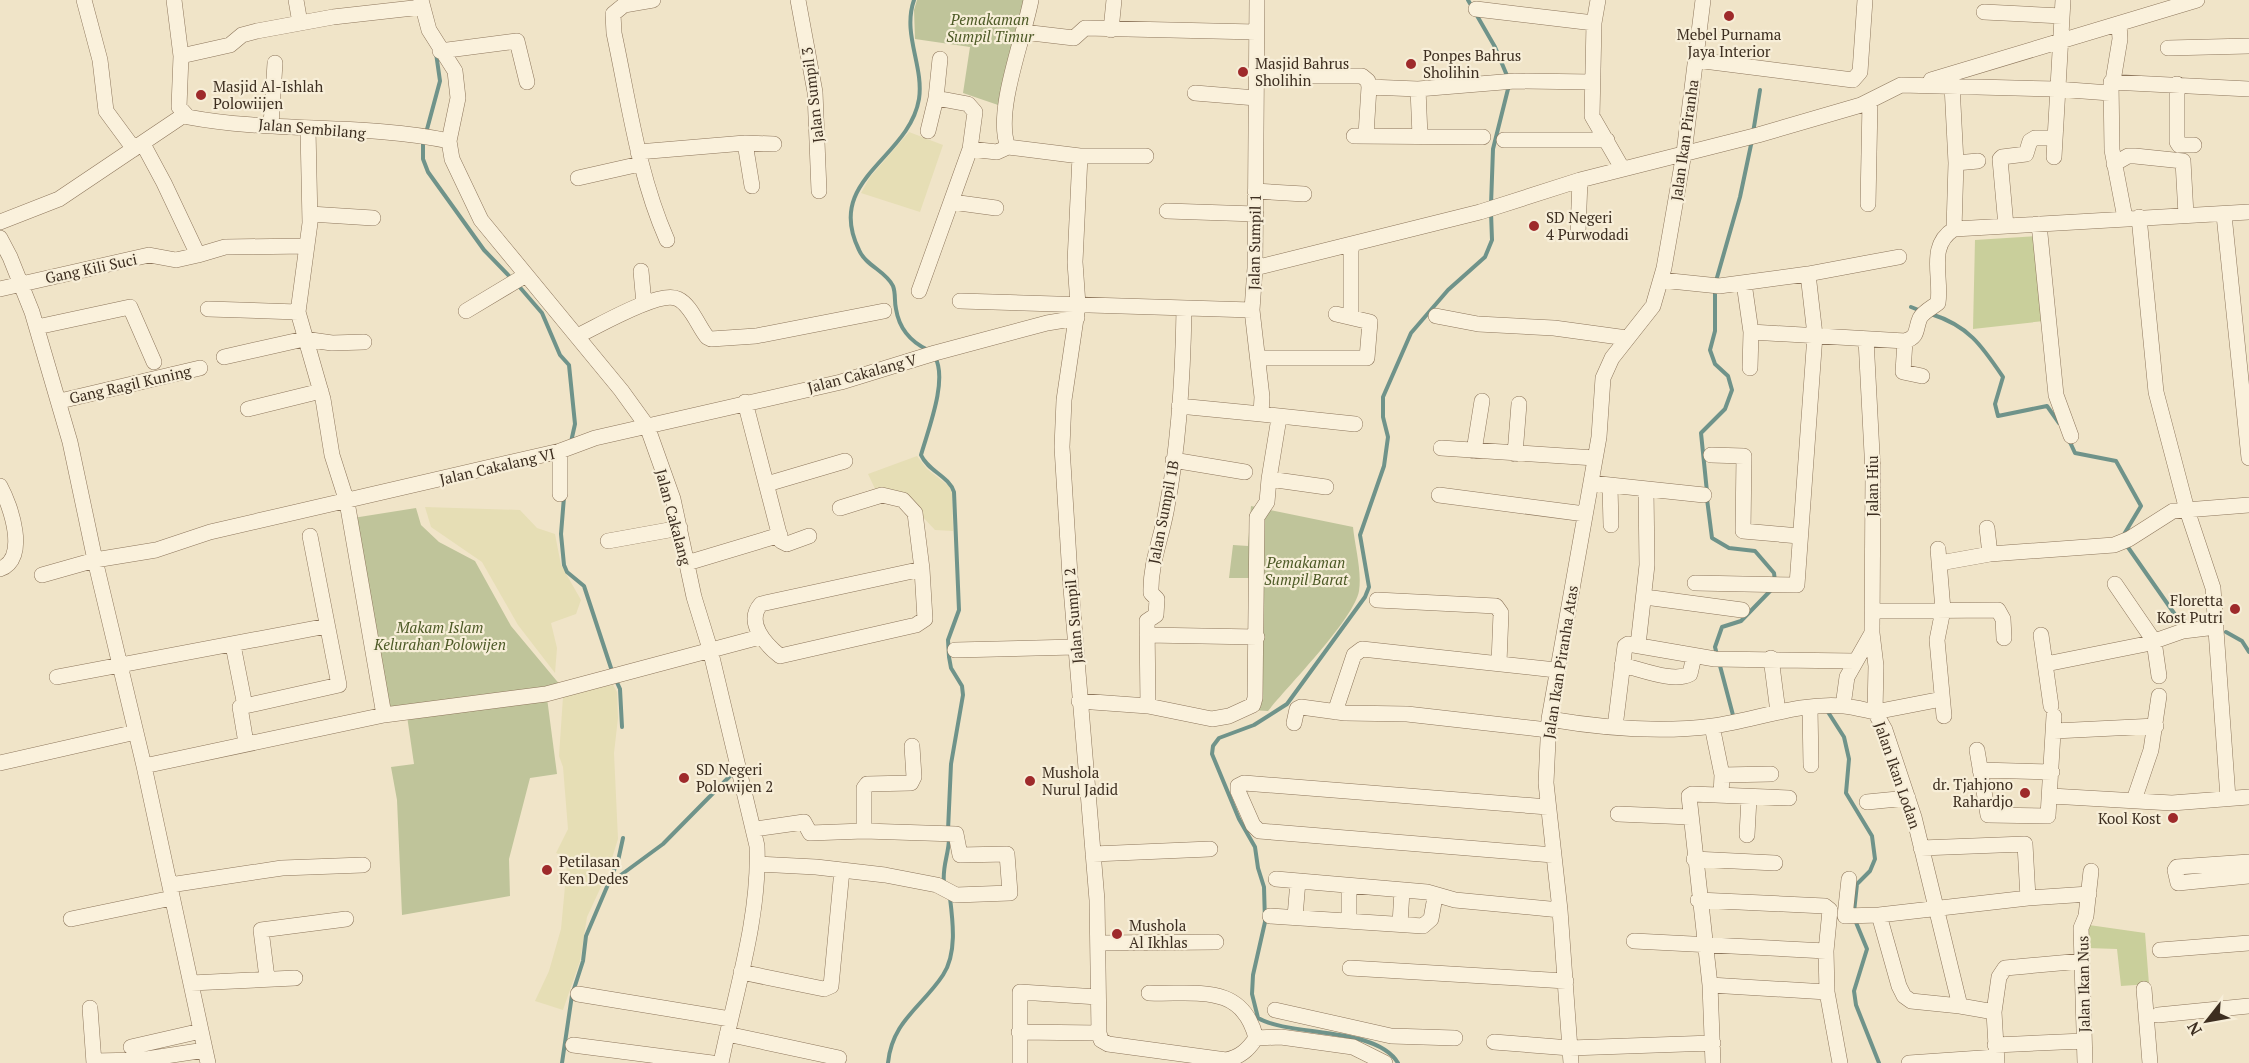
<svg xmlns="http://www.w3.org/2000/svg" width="2249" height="1063" viewBox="0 0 2249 1063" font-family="'PT Serif',serif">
<rect width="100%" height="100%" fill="#f0e4c8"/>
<path fill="#e6deb5" d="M 909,132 L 943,145 L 920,212 L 861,193 L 870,177 Z
M 917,456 L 927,469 L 949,486 L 952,493 L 953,531 L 935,530 L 902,495 L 877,493 L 868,474 Z
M 425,507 L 520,510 L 537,528 L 555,534 L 561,565 L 581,600 L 576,614 L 551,623 L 557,648 L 555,673 L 518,625 L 482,562 L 431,527 Z
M 613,685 L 617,692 L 618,718 L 614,753 L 618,839 L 609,868 L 588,860 L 569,858 L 556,853 L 568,829 L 563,767 L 559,756 L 563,697 L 566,693 Z
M 567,865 L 581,865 L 605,878 L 587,917 L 580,961 L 563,1010 L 535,1001 L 549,971 L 561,929 Z"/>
<path fill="#c9cf9b" d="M 2036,236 L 2044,321 L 1973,329 L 1975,240 Z
M 2089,925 L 2145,933 L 2149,984 L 2121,986 L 2117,949 L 2087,948 L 2086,930 Z"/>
<path fill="#bfc49a" d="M 917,0 L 1026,0 L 1001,106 L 963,93 L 970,47 L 915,39 L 914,10 Z
M 1251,506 L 1353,527 C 1355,547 1362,571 1359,591 C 1354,619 1288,686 1268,711 L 1251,710 L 1255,578 L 1229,578 L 1233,545 L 1248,546 Z
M 416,508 L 421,525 L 439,542 L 475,561 L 511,626 L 561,686 L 386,710 L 353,518 Z
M 547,698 L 557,774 L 530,778 L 509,859 L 510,896 L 402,915 L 397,800 L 391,767 L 414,764 L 407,716 Z"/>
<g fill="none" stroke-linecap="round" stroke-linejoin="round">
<path stroke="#6f938a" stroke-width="4" d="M 914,0 C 902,34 924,66 919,99 C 909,159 824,179 859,250 C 866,266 886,271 893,286 C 896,294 894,301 896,309 C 899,328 911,342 928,350
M 1468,0 L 1495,47 L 1508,78
M 426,133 L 440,81 L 436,53
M 1753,133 L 1760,90
M 423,140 L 423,159 L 428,172 L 484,250 L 512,279
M 1491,205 L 1493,149 L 1509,85
M 1716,281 L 1740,197 L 1752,140
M 517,284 L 542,313 L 560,355 L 569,365 L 575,424 L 571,442
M 1911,307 L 1921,311
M 1931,314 C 1969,326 1982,346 2003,377 L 1995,404 L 1998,416 L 2047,406 L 2059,423
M 935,357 C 948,380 928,430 921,455 C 928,471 949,476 954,492 L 959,610 L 948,640 L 949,657 L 951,668 L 962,686 L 963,695 L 951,764 L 948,830
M 2069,440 L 2075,453 L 2116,461 L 2141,506 L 2123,536
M 1707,492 L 1701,433 L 1725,409 L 1732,390 L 1728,376 L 1715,364 L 1710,350 L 1715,331 L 1715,289
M 564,497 L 561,534 L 564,565 L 567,572 L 584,586 L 612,671
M 1707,499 L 1712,538 L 1729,548 L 1755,551 L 1774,573 L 1775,581
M 2125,543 L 2176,616 L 2185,621
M 2226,632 L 2242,641 L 2249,652
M 1717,655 L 1715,647 L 1722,627 L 1741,621 L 1773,588
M 1719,662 L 1734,719
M 615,678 L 620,689 L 622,727
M 1828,712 L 1844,737 L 1849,759 L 1846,793 L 1872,836 L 1875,859 L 1870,871 L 1857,884 L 1854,912
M 610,883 L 663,844 L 730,776
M 944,883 C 942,866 949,854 949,838
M 1855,920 L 1867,949 L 1854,991 L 1856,1005 L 1879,1063
M 562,1063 L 572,995 L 583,961 L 586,936 L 618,861 L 623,838
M 888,1063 C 892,1021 922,1007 943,975 C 957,954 953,922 950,898
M 1398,1063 C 1376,1026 1290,1037 1258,1018 L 1252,994 L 1253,975 L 1265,922 L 1264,887 L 1258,868 L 1255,847 L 1239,819 L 1212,754 L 1213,746 L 1219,738 L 1254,725 L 1287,704 L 1365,597 L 1369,587 L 1360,535 L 1384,466 L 1388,437 L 1383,417 L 1383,397 L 1411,333 L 1448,290 L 1485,257 L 1492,240 L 1491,212"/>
<g stroke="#8d765c" stroke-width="16">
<path id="minor" d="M 84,0 L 100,60 L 106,111 L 134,149
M 174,0 L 181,56 L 179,107 L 188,117 C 272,133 366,123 449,141
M 296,0 L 300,23
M 421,0 L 429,30 L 455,71 L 458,98 L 449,141 L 452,159 L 481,220 L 621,390 L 647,426 L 673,499 L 694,597 L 710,649 L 757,846 C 760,918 735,993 721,1063
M 653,0 L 624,5 L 613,14 L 614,33 C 629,103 638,174 667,240
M 798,0 L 815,92 L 819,191
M 1031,0 C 1024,38 994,112 1008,147 L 1080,156 L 1146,156
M 1257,0 L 1255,268 L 1252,310 L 1262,397 L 1261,414 L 1355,424
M 1598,0 L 1594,23 L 1592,116 L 1622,168
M 1476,9 L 1594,23
M 1984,12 L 2062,16
M 1111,30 L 1114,0
M 1023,32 L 1074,38 L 1085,28 L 1256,32
M 2168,48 L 2249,46
M 440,51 L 517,41 L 527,82
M 181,56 L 230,45 L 242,35 L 257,31 L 333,17 L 422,7
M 1696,60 L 1853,80 L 1860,72 L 1865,0
M 1257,76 L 1362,76 L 1368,81 L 1369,87 L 1366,135
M 1931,80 L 2197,0
M 2113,81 L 2120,39 L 2119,24
M 2177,84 L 2177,142 L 2179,145 L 2194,145
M 1952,85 L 1956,163
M 1369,87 L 1418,89 L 1515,81 L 1592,82
M 1418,89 L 1420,136
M 1195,93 L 1256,98
M 271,125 L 275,63
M 308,129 L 310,223 L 298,312 L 323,399 L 332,455 L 347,502 L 384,715
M 928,131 L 936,98 L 940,59
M 1354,136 L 1483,137
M 1504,140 L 1607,140
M 745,143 L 752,186
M 143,144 L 164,183 L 198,255 L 225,247 L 307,246
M 970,149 L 997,152 L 1008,147
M 638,152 L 745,143 L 774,144
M 1080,156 L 1075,262 L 1078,305 L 1064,400 L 1062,447 L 1070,576 L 1097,900 L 1099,1033 L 1101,1040 L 1108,1044 L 1226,1060 C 1240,1057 1248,1050 1256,1038 C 1242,982 1195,995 1149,993
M 2054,157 L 2063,0
M 2114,164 L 2128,156 L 2135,156 L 2183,161 L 2186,215
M 578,178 L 640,164
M 1255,191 L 1304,194
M 952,202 L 996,208
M 1868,204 L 1870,102
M 1167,211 L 1256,214
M 310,214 L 373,218
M 2224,215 L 2249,458
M 2139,217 L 2156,392 L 2187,510 L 2213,588 L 2228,798
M 2125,218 L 2112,150 L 2111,82 L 2249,89
M 0,222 L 59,199 L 184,115
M 2039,224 L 2056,395 L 2071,436
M 2006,226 L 2000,159 L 2002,157 L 2026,154 L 2030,141 L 2035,138 L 2055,138
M 1954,229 L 1956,163 L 1978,161
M 1578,232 L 1580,180
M 0,238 L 10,257 L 32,312 L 70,442 L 95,560 L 144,766 L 208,1063
M 1351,245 L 1351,316
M 1255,268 L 1480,212 L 1580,180 L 1758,135 L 1861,105 L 1901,85 L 2056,89 L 2110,93
M 641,271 L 644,304
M 1808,274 L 1899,257
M 1661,280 L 1719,286 L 1808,274 L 1815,335 L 1797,585 L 1695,583
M 1744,283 L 1751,332 L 1750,368
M 0,289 L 149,255 L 176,260 L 198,255
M 919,291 L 970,149 L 975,112 L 968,104 L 936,98
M 960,301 L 1252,310
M 208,309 L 298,312
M 466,311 L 526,275
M 1436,316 L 1478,324 L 1554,328 L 1627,338
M 37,327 L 130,307 L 154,362
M 1751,332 L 1905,341 C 1919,337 1915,329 1920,318 C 1923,312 1933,307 1938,303 C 1942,276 1927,246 1954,229 L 2249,212
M 577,336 C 597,327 660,289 678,299 C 691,305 698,326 707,337 L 711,339 L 756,336 L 884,311
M 1866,339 L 1873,473 L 1872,633 L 1876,666 L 1875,712 L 1942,699
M 1905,341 L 1903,372 L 1922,376
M 224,357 L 304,339 L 332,343 L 364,342
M 1259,358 L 1367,358 L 1370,322 L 1336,314
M 60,401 L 200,368
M 745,402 L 781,541 L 787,544 L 809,536
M 1179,406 L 1261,414
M 248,409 L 321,391
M 1279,418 L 1269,479 L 1326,487
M 1441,448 L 1595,458
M 560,451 L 560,494
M 1474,451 L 1482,401
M 1515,454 L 1519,404
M 1711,455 L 1744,456 L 1743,531 L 1799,536
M 1173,460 L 1245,472
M 1591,483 L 1704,495
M 767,484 L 845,461
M 0,486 C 11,506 29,559 0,569
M 1610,486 L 1611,525
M 1439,495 L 1585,514
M 840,508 L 882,495 L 903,500 L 915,513 L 922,569 L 925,619 L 916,625 L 780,656 C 765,644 745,622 761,604 L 922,569
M 1987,528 L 1990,554
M 608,541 L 680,528
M 1938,549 L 1943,610 L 1937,640 L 1944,716
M 687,563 L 780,535
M 1940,563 L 1990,554 L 2114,545 L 2129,539 L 2173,511 L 2249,505
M 42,575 L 95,560 L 156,550 L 210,532 L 560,451 L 595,438 L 841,382 L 935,353 L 1047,323 L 1077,318
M 2115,584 L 2154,641 L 2159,676
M 1645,597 L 1742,610
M 1377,600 L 1496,606 L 1501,613 L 1499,663
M 1872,611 L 1998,610 L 2003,619 L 2004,638
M 1147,635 L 1257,637
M 2041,635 L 2051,706
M 233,645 L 245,706 L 240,707 L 245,737
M 1638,645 L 1647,565 L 1646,490
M 955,650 L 1075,647
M 1771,658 L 1778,712
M 2046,664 L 2146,644 L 2183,631 L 2216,627
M 1622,665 C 1641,669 1673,683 1690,674 L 1694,656
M 57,677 L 327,626
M 1079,701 L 1148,706 L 1212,719 L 1229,716 L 1253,705 L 1255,698 L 1257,517 L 1267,502 L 1269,479
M 245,706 L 339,685 L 310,536
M 1148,706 L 1147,621 L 1156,615 L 1157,599 L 1151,593 C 1150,565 1161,539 1166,512 C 1179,446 1183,376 1184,309
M 1843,706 L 1847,677 L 1872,633
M 1810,708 L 1811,765
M 1335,712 L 1354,655 L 1362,649 L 1556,670
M 1549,719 C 1602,728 1660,733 1713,726 C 1756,720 1800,702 1844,706 C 1854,707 1865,710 1875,712 L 1885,730 L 1914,817 L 1960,1006 L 1994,1012 L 1997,1063
M 1294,723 L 1297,709 L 1301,707 L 1345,713 L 1407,714 L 1548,730
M 1712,726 L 1722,775 L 1721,795
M 1615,727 L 1625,646 L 1628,644 L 1715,659 L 1855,661
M 2054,731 L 2156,726
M 1977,750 L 1988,815 L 2048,816 L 2054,716
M 0,763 L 136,732
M 144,766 L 384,715 L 546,694 L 760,637
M 1980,770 L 2052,772
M 1722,775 L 1771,774
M 2051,796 L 2172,803 L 2249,797
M 2134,800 L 2151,750 L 2159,696
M 1867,802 L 1908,798
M 1548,807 L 1244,783 L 1238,786 L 1238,791 L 1253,825 L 1259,831 L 1553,855
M 1618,814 L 1690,817
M 755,829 L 804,822 L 810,833 L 864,831 L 956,834 L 960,855 L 1007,854 L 1010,893 L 956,895 L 937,885 L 885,875 L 816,867 L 758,864
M 864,831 L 864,788 L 867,784 L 911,783 L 914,777 L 912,746
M 1747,835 L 1749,798
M 1093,854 L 1210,849
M 1694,859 L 1775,863
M 2249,862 L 2177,867 L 2175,870 L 2178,883 L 2249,876
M 1276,879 L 1427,892 L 1455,900 L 1560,910
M 1849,879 L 1845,916 L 1879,915 L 2028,898 L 2025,844 L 1921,848
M 170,885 L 282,868 L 363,865
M 2028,898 L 2089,894
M 1698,900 L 1825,906 L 1830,910 L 1826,951 L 1827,992 L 1840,1063
M 1879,915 L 1899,986 L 1904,996 L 1911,1001 L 1960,1006
M 1270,916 L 1423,926 L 1431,919 L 1435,897
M 1295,917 L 1298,881
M 71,919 L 172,898
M 1349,921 L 1349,887
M 1400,924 L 1402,891
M 1634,941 L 1826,951
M 1099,943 L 1216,942
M 2160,950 L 2249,943
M 1350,968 L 1566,981
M 741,972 L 824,989 L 831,986 L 842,870
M 267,978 L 261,930 L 346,919
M 191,983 L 295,978
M 1710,985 L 1827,992
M 2144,989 L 2150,1063
M 578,994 L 730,1019
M 90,1008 L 94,1063
M 1275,1010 L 1391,1036 L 1455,1038
M 1994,1012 L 1999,977 L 2005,968 L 2082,961
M 2158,1015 L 2249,1006
M 1019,1032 L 1099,1033
M 727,1034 L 839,1058
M 1256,1038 L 1281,1037 L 1353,1047 L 1385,1063
M 1494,1042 L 1570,1048 L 1713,1043
M 573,1045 L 712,1063
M 1995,1045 L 2084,1041
M 131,1047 L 201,1031
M 94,1061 L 140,1060 L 205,1050
M 1020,1063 L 1020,992 L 1098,997
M 1571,1063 L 1560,910 L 1546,783 L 1549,719 L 1599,437 L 1603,378 L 1612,358 L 1653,306 L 1664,268 L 1684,153 L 1703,0
M 1713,1063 L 1710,985 L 1689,796 L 1692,794 L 1789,798
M 1909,1063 L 1996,1057
M 2085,1063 L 2081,928 L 2086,916 L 2091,871"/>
</g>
<use href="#minor" stroke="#faf1dc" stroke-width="15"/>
</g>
<g fill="#9e2a2b" stroke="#f7eed8" stroke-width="2">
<circle cx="1729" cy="16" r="6"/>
<circle cx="1411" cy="64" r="6"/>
<circle cx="1243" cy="72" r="6"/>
<circle cx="201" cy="95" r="6"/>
<circle cx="1534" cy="226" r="6"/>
<circle cx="2235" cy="609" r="6"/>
<circle cx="684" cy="778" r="6"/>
<circle cx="1030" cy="781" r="6"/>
<circle cx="2025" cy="793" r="6"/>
<circle cx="2173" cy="818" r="6"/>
<circle cx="547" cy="870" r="6"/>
<circle cx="1117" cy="934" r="6"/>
</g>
<g text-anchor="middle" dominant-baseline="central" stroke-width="4.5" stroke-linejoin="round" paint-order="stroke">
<g font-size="15" font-style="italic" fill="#4d5a26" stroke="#f7eed8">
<text x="990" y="19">Pemakaman<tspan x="990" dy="17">Sumpil Timur</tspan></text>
<text x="1306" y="562">Pemakaman<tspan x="1306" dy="17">Sumpil Barat</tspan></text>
<text x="440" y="627">Makam Islam<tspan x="440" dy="17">Kelurahan Polowijen</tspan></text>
</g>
<g font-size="15" fill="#3d2e20" stroke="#f7eed8" text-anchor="start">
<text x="1729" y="34" text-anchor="middle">Mebel Purnama<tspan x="1729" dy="17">Jaya Interior</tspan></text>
<text x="1423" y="55">Ponpes Bahrus<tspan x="1423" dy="17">Sholihin</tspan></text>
<text x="1255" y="63">Masjid Bahrus<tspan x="1255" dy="17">Sholihin</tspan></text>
<text x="213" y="86">Masjid Al-Ishlah<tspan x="213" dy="17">Polowiijen</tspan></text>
<text x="1546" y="217">SD Negeri<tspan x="1546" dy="17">4 Purwodadi</tspan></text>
<text x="2223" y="600" text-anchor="end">Floretta<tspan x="2223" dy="17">Kost Putri</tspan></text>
<text x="696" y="769">SD Negeri<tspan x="696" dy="17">Polowijen 2</tspan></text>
<text x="1042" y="772">Mushola<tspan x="1042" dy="17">Nurul Jadid</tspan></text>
<text x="2013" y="784" text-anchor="end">dr. Tjahjono<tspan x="2013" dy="17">Rahardjo</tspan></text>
<text x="2161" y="818" text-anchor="end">Kool Kost</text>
<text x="559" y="861">Petilasan<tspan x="559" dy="17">Ken Dedes</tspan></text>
<text x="1129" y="925">Mushola<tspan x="1129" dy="17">Al Ikhlas</tspan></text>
</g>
<g font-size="15" fill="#3d2e20" stroke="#f7eed8">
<text transform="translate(812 95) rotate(-97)">Jalan Sumpil 3</text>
<text transform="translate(312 128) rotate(5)">Jalan Sembilang</text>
<text transform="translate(1684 140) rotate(-82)">Jalan Ikan Piranha</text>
<text transform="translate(1254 242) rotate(-89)">Jalan Sumpil 1</text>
<text transform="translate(91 268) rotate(-12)">Gang Kili Suci</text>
<text transform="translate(862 373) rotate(-15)">Jalan Cakalang V</text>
<text transform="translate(130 384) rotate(-13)">Gang Ragil Kuning</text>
<text transform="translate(497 466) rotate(-13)">Jalan Cakalang VI</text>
<text transform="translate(1872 486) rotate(-90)">Jalan Hiu</text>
<text transform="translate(1163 512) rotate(-79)">Jalan Sumpil 1B</text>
<text transform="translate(674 517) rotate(75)">Jalan Cakalang</text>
<text transform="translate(1073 616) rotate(-95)">Jalan Sumpil 2</text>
<text transform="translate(1560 662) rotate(-81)">Jalan Ikan Piranha Atas</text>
<text transform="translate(1898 775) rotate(71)">Jalan Ikan Lodan</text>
<text transform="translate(2083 984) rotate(-91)">Jalan Ikan Nus</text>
</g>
</g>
<g transform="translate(2207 1021) rotate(239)" stroke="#f7eed8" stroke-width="4.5" paint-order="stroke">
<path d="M0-4.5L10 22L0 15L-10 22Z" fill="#3d2e20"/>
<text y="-9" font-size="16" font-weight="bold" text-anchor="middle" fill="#3d2e20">N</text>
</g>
</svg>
